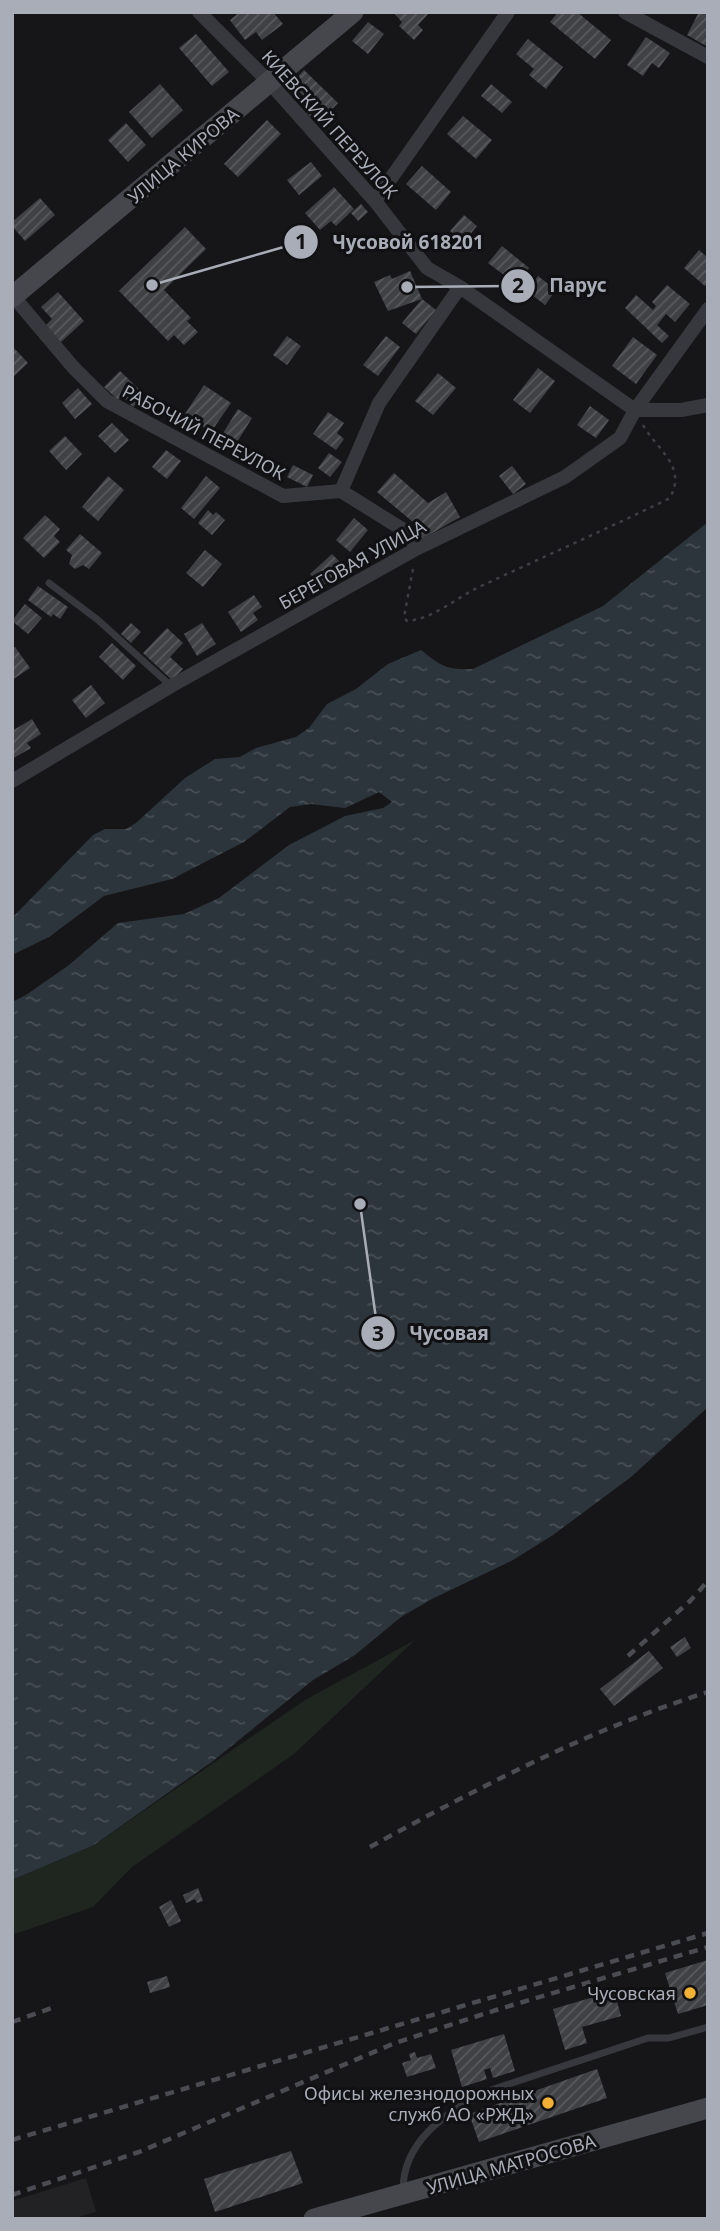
<svg xmlns="http://www.w3.org/2000/svg" width="720" height="2231" viewBox="0 0 720 2231" font-family="'Noto Sans',sans-serif">
<defs>
<pattern id="water-ripples" width="26" height="14" patternUnits="userSpaceOnUse" patternTransform="scale(1.75)"><rect width="26" height="14" fill="#2c353c"/><path d="M2 4q2-2 4 0t4 0M15 11q2-2 4 0t4 0" fill="none" stroke="#485056"/></pattern>
<pattern id="building-hatch" width="6" height="6" patternUnits="userSpaceOnUse" patternTransform="scale(1.75)"><rect width="6" height="6" fill="#404145"/><path d="M-1 1l2-2M0 6l6-6M5 7l2-2" fill="none" stroke="#595a5e"/></pattern>
</defs>
<rect width="100%" height="100%" fill="#161618"/>
<path fill="#222225" d="M 86,2178 L 96,2212 L 72,2219 L 12,2219 L 12,2201 Z"/>
<path fill="#1e261f" d="M 415,1640 L 294,1754 L 132,1867 L 93,1907 L 12,1935 L 12,1880 L 94,1845 L 305,1700 Z"/>
<path fill="url(#water-ripples)" d="M 708,522 L 708,1407 L 631,1477 L 553,1535 L 513,1560 L 432,1599 L 401,1617 L 355,1655 L 313,1680 L 213,1761 L 94,1845 L 12,1880 L 12,1002 L 26,995 L 69,965 L 118,923 L 184,914 L 219,898 L 289,845 L 345,816 L 383,808 L 392,802 L 379,792 L 345,808 L 311,804 L 290,807 L 244,842 L 172,879 L 104,896 L 49,937 L 12,955 L 12,918 L 93,835 L 105,829 L 126,829 L 136,823 L 185,778 L 215,759 L 240,757 L 256,748 L 296,737 L 309,728 L 327,704 L 356,689 L 388,664 L 421,650 C 441,666 446,670 473,669 L 603,606 Z"/>
<path fill="url(#building-hatch)" d="M 240,12 L 273,12 L 283,24 L 262,40 L 256,32 L 245,40 L 230,20 Z
M 393,12 L 430,12 L 418,25 L 423,30 L 414,40 L 399,26 L 402,22 Z
M 558,12 L 577,12 L 611,40 L 595,59 L 550,22 Z
M 699,12 L 708,15 L 708,47 L 687,35 Z
M 368,22 L 384,34 L 368,54 L 352,41 Z
M 196,34 L 229,72 L 212,86 L 179,48 Z
M 646,37 L 670,53 L 659,68 L 652,63 L 643,76 L 627,65 Z
M 528,39 L 563,67 L 546,89 L 529,75 L 534,69 L 516,54 Z
M 304,70 L 338,103 L 318,124 L 303,110 L 310,102 L 291,84 Z
M 160,84 L 183,110 L 152,138 L 129,112 Z
M 491,84 L 512,102 L 502,113 L 481,96 Z
M 463,116 L 492,140 L 476,159 L 447,134 Z
M 267,120 L 281,134 L 238,177 L 224,164 Z
M 126,123 L 146,145 L 128,162 L 108,140 Z
M 311,162 L 322,176 L 299,195 L 287,180 Z
M 422,166 L 451,192 L 436,210 L 406,184 Z
M 334,187 L 354,209 L 336,226 L 331,221 L 320,230 L 305,213 Z
M 40,198 L 55,215 L 25,241 L 12,226 L 12,222 Z
M 361,204 L 368,212 L 358,221 L 351,213 Z
M 464,215 L 477,226 L 464,242 L 450,231 Z
M 185,227 L 206,249 L 164,290 L 191,318 L 187,321 L 198,332 L 184,345 L 174,335 L 168,341 L 119,291 Z
M 502,246 L 529,268 L 516,284 L 488,263 Z
M 699,250 L 708,258 L 708,283 L 705,286 L 684,268 Z
M 410,271 L 422,299 L 436,310 L 416,334 L 402,323 L 422,299 L 388,311 L 374,282 L 390,275 L 392,279 Z
M 538,276 L 556,290 L 545,305 L 527,291 Z
M 667,285 L 690,304 L 675,322 L 666,314 L 657,325 L 669,336 L 662,343 L 625,308 L 636,295 L 653,310 L 656,306 L 652,302 Z
M 58,292 L 84,321 L 60,343 L 45,326 L 52,319 L 41,307 Z
M 287,336 L 301,346 L 287,365 L 273,355 Z
M 386,336 L 400,347 L 378,376 L 363,365 Z
M 633,337 L 657,355 L 636,384 L 612,366 Z
M 12,346 L 28,363 L 14,376 L 12,374 Z
M 538,368 L 555,381 L 530,413 L 513,400 Z
M 120,371 L 145,395 L 133,407 L 122,396 L 118,400 L 104,387 Z
M 438,373 L 456,388 L 433,415 L 415,401 Z
M 204,385 L 231,403 L 211,432 L 185,414 Z
M 78,388 L 92,404 L 75,419 L 62,403 Z
M 590,406 L 609,420 L 596,438 L 577,425 Z
M 238,409 L 252,418 L 234,447 L 220,438 Z
M 328,412 L 344,423 L 337,433 L 344,439 L 336,450 L 313,434 Z
M 112,423 L 129,440 L 115,453 L 98,436 Z
M 65,436 L 82,454 L 66,470 L 49,451 Z
M 166,450 L 181,461 L 167,479 L 152,467 Z
M 329,453 L 342,462 L 330,477 L 318,468 Z
M 293,465 L 313,475 L 307,487 L 287,477 Z
M 512,466 L 526,484 L 513,494 L 499,476 Z
M 394,473 L 428,503 L 446,492 L 460,517 L 422,539 L 413,522 L 377,492 Z
M 108,476 L 124,490 L 98,521 L 82,507 Z
M 206,476 L 220,488 L 194,519 L 181,508 Z
M 208,510 L 213,515 L 216,512 L 225,520 L 212,535 L 198,523 Z
M 45,515 L 60,529 L 54,536 L 60,542 L 44,558 L 23,538 Z
M 354,518 L 368,530 L 350,552 L 336,540 Z
M 80,534 L 102,553 L 89,569 L 83,565 L 75,569 L 69,564 L 72,555 L 66,550 Z
M 205,550 L 222,564 L 203,587 L 186,573 Z
M 332,554 L 344,566 L 322,587 L 310,574 Z
M 38,586 L 68,607 L 60,619 L 53,614 L 51,617 L 28,600 Z
M 254,595 L 262,607 L 253,613 L 258,620 L 241,632 L 228,612 Z
M 25,604 L 42,618 L 28,634 L 12,621 Z
M 131,623 L 141,632 L 131,643 L 121,634 Z
M 202,623 L 216,644 L 197,656 L 184,634 Z
M 167,628 L 183,643 L 170,657 L 183,669 L 172,680 L 143,653 Z
M 112,643 L 136,666 L 123,680 L 99,657 Z
M 15,647 L 30,668 L 12,680 L 12,649 Z
M 91,685 L 105,703 L 86,718 L 72,700 Z
M 32,719 L 41,734 L 27,743 L 31,748 L 12,759 L 12,731 Z
M 685,1637 L 691,1648 L 677,1657 L 670,1647 Z
M 649,1651 L 663,1668 L 614,1706 L 600,1689 Z
M 198,1888 L 203,1901 L 197,1903 L 195,1899 L 186,1903 L 183,1895 Z
M 171,1900 L 181,1921 L 169,1927 L 159,1907 Z
M 708,1960 L 708,2005 L 678,2014 L 665,1973 Z
M 167,1976 L 170,1987 L 150,1993 L 147,1982 Z
M 614,1991 L 621,2016 L 582,2027 L 587,2043 L 565,2050 L 553,2009 Z
M 504,2034 L 515,2071 L 493,2078 L 490,2068 L 484,2070 L 487,2079 L 462,2087 L 451,2050 Z
M 415,2052 L 417,2058 L 431,2054 L 436,2068 L 407,2077 L 402,2063 L 411,2060 L 409,2054 Z
M 597,2069 L 607,2098 L 479,2142 L 469,2114 Z
M 291,2151 L 303,2183 L 215,2212 L 204,2179 Z"/>
<g fill="none" stroke-linecap="round" stroke-linejoin="round">
<path stroke="#3d3f44" stroke-width="2.5" stroke-dasharray="3.5 5" stroke-linecap="butt" d="M 413,569 L 404,617 L 407,621 C 433,619 456,598 479,587 C 543,557 607,529 670,498 C 687,466 658,451 643,425"/>
<path stroke="#37383d" stroke-width="7" d="M 49,583 L 98,620 L 171,686
M 403,2190 C 403,2140 448,2111 488,2091 L 648,2038 L 669,2038 L 708,2027"/>
<path stroke="#37383d" stroke-width="14" d="M 199,12 L 270,83 L 375,201 L 427,268 L 460,287 L 635,410 L 708,309
M 625,12 L 708,57
M 375,201 L 508,12
M 13,296 L 73,367 L 107,401 L 283,496 L 341,491 L 410,534 L 416,549
M 341,491 L 379,403 L 460,287
M 12,781 L 171,686 L 416,549 L 565,477 L 620,438 L 635,410 L 681,410 L 708,405"/>
<path stroke="#45474d" stroke-width="21" d="M 12,297 L 353,12
M 314,2219 L 708,2108"/>
<path stroke="#4a4c52" stroke-width="4.5" stroke-dasharray="9 7" stroke-linecap="butt" d="M 628,1656 L 690,1601 L 708,1581
M 370,1847 C 478,1788 590,1729 708,1692
M 12,2022 L 52,2008
M 12,2140 L 708,1933
M 12,2195 L 139,2152 L 395,2043 L 496,2010 L 708,1947"/>
</g>
<g fill="#f2b134" stroke="#111113" stroke-width="2.5">
<circle cx="690" cy="1993" r="7"/>
<circle cx="548" cy="2103" r="7"/>
</g>
<g text-anchor="middle" dominant-baseline="central" stroke-width="6" stroke-linejoin="round" paint-order="stroke">
<g font-size="18" fill="#a8adb8" stroke="#111113">
<text transform="translate(330 124) rotate(48)">КИЕВСКИЙ ПЕРЕУЛОК</text>
<text transform="translate(183 155) rotate(-40)">УЛИЦА КИРОВА</text>
<text transform="translate(204 432) rotate(28)">РАБОЧИЙ ПЕРЕУЛОК</text>
<text transform="translate(352 564) rotate(-29)">БЕРЕГОВАЯ УЛИЦА</text>
<text transform="translate(511 2164) rotate(-16)">УЛИЦА МАТРОСОВА</text>
</g>
<g font-size="18" fill="#a8adb8" stroke="#111113" text-anchor="end">
<text x="676" y="1993">Чусовская</text>
<text x="534" y="2093">Офисы железнодорожных<tspan x="534" dy="21">служб АО «РЖД»</tspan></text>
</g>
</g>
<path fill="none" stroke="#a8adb8" stroke-width="2.5" d="M152 285L301 242M407 287L518 286M360 1204L378 1333"/>
<g fill="#a8adb8" stroke="#111113" stroke-width="2.5">
<circle cx="152" cy="285" r="7"/>
<circle cx="407" cy="287" r="7"/>
<circle cx="360" cy="1204" r="7"/>
<circle cx="301" cy="242" r="18"/>
<circle cx="518" cy="286" r="18"/>
<circle cx="378" cy="1333" r="18"/>
</g>
<g font-size="21" text-anchor="middle" font-weight="bold" fill="#111">
<text x="301" y="249">1</text>
<text x="518" y="293">2</text>
<text x="378" y="1341">3</text>
</g>
<g font-size="19" text-anchor="middle" font-weight="bold" fill="#a8adb8" stroke="#111113" stroke-width="6" stroke-linejoin="round" paint-order="stroke">
<text x="408" y="249">Чусовой 618201</text>
<text x="578" y="292">Парус</text>
<text x="449" y="1340">Чусовая</text>
</g>
<rect width="720" height="2231" fill="none" stroke="#a8adb8" stroke-width="28"/>
</svg>
